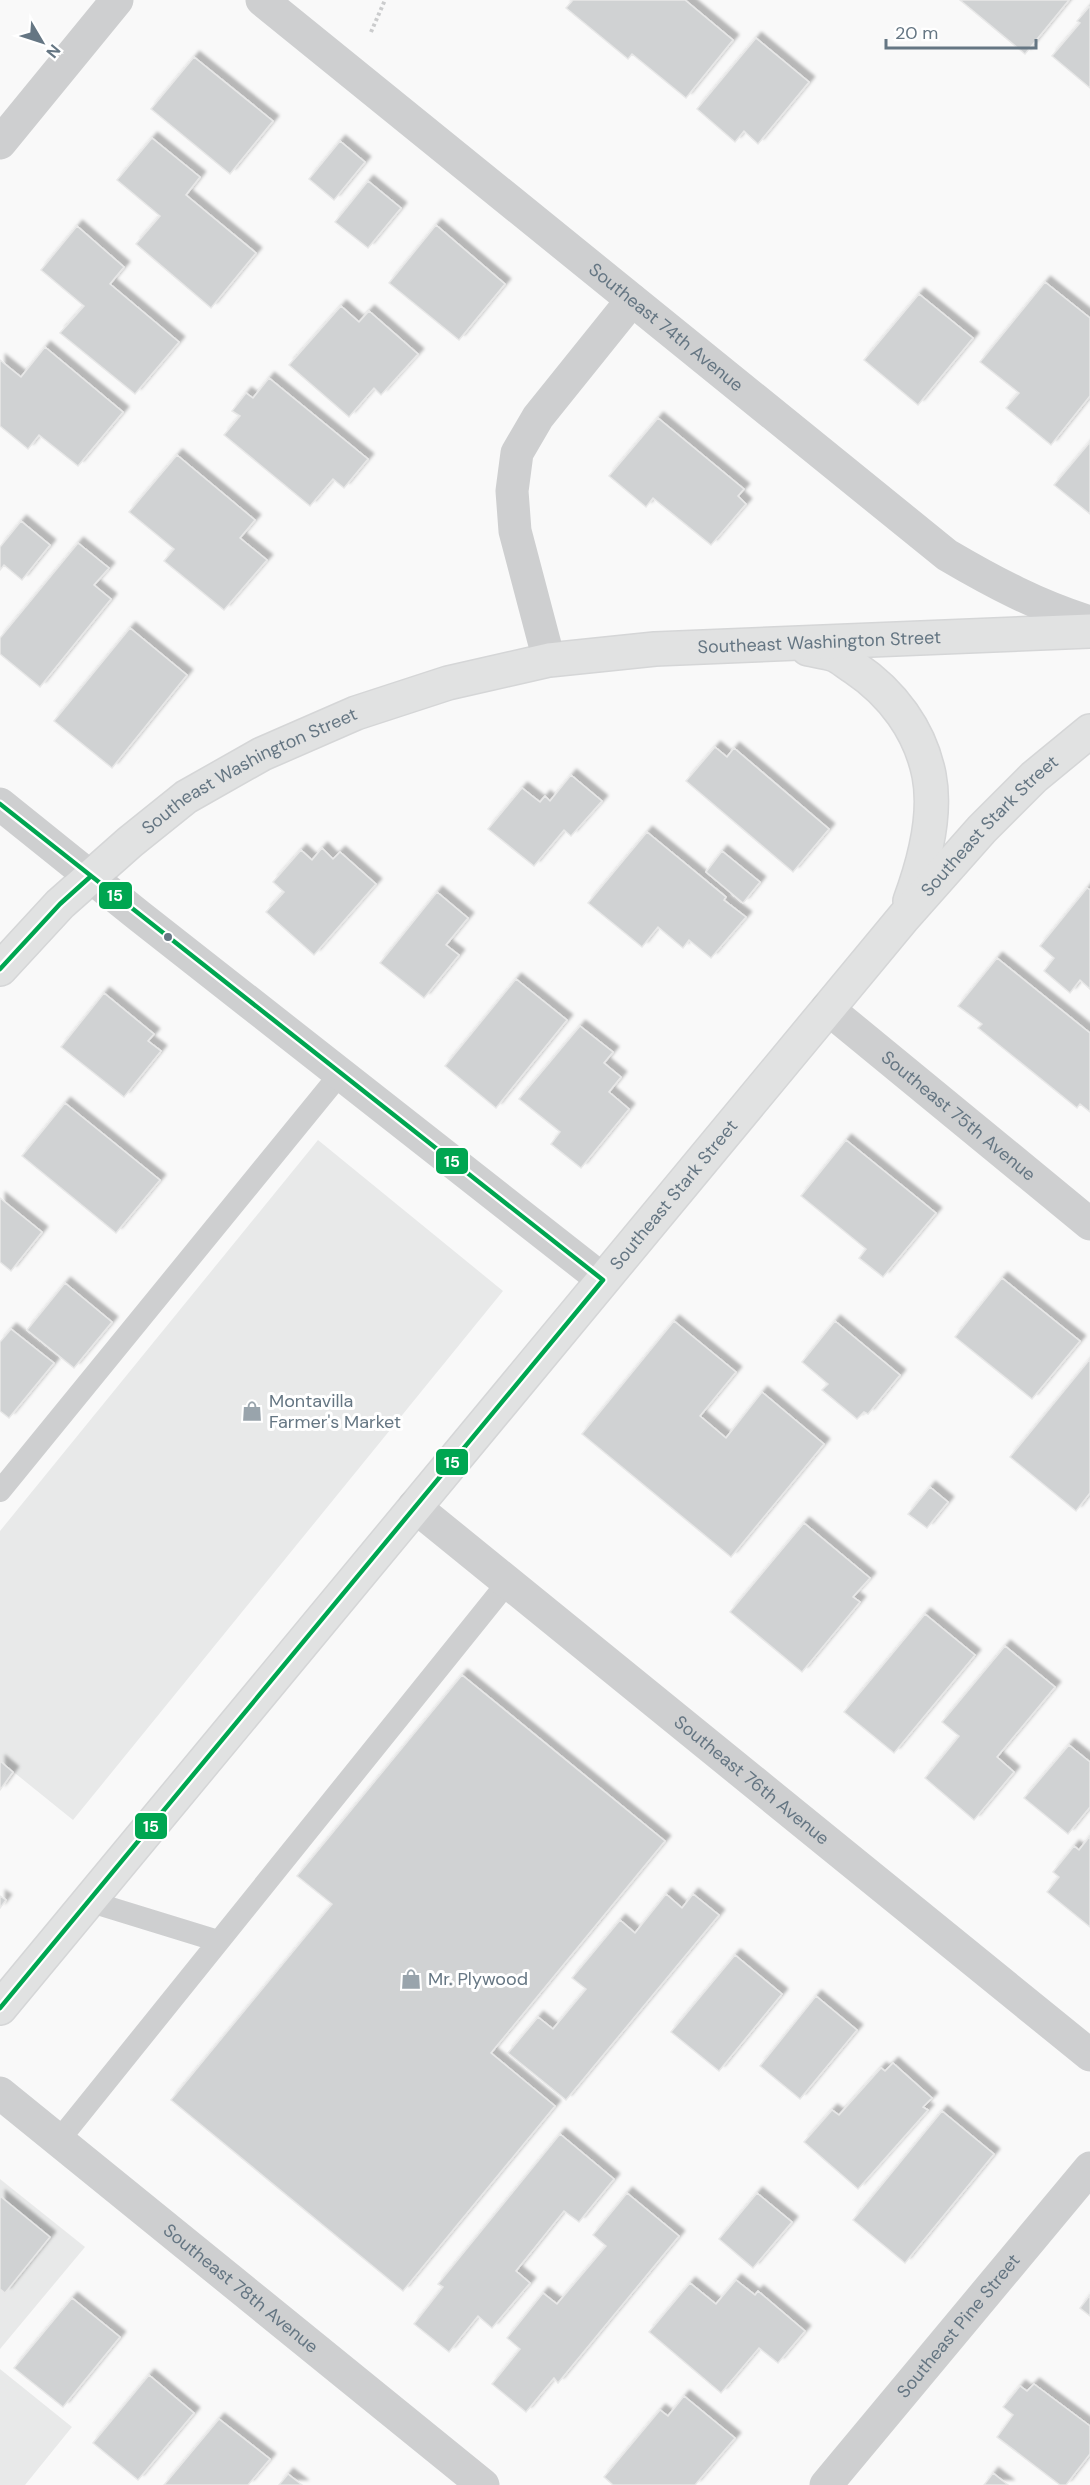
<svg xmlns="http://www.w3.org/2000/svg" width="1090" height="2485" viewBox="0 0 1090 2485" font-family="'DM Sans',sans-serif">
<defs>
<filter id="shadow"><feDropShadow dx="5.5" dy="-5.5" stdDeviation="1.5" flood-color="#0004"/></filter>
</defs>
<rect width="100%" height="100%" fill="#f9f9f9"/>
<path fill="#e8e9e9" d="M 318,1140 L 503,1291 L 73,1820 L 0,1761 L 0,1531 Z
M 0,2179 L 85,2247 L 0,2349 Z
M 0,2369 L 72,2427 L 25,2485 L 0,2485 Z"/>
<path fill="#d0d2d3" stroke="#e8e8e8" stroke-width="1.5" filter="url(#shadow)" d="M 573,0 L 685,0 L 733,40 L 686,98 L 632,54 L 628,59 L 566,8 Z
M 960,0 L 1069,0 L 1025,54 Z
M 1089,7 L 1090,7 L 1090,88 L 1052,56 L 1080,23 L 1077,21 Z
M 756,38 L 809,82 L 758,144 L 744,131 L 735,142 L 697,109 Z
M 194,57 L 273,121 L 230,174 L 151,109 Z
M 152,138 L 200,177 L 186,195 L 256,253 L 211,308 L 136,244 L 160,216 L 117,180 Z
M 340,141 L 365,162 L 334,200 L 309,179 Z
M 368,181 L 401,208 L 368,248 L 335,222 Z
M 436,225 L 505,284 L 459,340 L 389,283 Z
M 77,226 L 124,267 L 110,284 L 179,342 L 135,394 L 60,333 L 84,306 L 41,270 Z
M 1045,282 L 1090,318 L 1090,396 L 1051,445 L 1006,408 L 1019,393 L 980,362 Z
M 919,294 L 973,338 L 918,405 L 864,360 Z
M 341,306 L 359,322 L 369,311 L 418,354 L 381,395 L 374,388 L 349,417 L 289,365 Z
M 45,347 L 123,412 L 78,466 L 39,435 L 28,449 L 0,426 L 0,360 L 21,377 Z
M 269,378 L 368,459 L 344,488 L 333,479 L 310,506 L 224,435 L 240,416 L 232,411 L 246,393 L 253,398 Z
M 658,418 L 744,489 L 738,496 L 746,504 L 711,545 L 653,498 L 646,507 L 609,476 Z
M 1090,442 L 1090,514 L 1054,485 Z
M 177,455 L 255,520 L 240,538 L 267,560 L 224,610 L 164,561 L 174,549 L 129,512 Z
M 21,521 L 50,545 L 22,580 L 4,565 L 0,570 L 0,547 Z
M 78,543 L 109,568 L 94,585 L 111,599 L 40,687 L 0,654 L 0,638 Z
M 130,628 L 187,675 L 112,768 L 54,721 Z
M 715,747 L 727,757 L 734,748 L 829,829 L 793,872 L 686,781 Z
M 571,775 L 602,801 L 571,836 L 564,830 L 534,866 L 488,829 L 522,788 L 540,802 L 545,796 L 550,801 Z
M 647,832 L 726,897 L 724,900 L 746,917 L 711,958 L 689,940 L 683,948 L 658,927 L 642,947 L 588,903 Z
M 322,848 L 333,859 L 340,852 L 376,884 L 314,955 L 266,912 L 284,892 L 273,882 L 301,850 L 312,860 Z
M 722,851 L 760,882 L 743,903 L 706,872 Z
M 1087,888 L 1090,890 L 1090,989 L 1080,980 L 1070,993 L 1044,971 L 1054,958 L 1040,946 Z
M 437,892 L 468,918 L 446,945 L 459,955 L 424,998 L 380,963 Z
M 997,958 L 1090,1033 L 1090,1112 L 1080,1104 L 1077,1108 L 978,1028 L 982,1024 L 958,1006 Z
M 516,979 L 567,1020 L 496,1108 L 445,1066 Z
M 104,993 L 154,1034 L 148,1041 L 161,1051 L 124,1097 L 61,1047 Z
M 580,1026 L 613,1052 L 604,1063 L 621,1077 L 609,1092 L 629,1109 L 581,1168 L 551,1144 L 560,1132 L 519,1099 Z
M 65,1103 L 160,1180 L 116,1233 L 22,1156 Z
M 846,1140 L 936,1213 L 883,1277 L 859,1258 L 866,1249 L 801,1196 Z
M 0,1198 L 42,1232 L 11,1271 L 0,1262 Z
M 1002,1278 L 1080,1341 L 1032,1399 L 955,1337 Z
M 65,1283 L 112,1322 L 74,1368 L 27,1330 Z
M 674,1321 L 736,1372 L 700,1416 L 726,1438 L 762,1392 L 824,1444 L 731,1557 L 582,1434 Z
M 835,1321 L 900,1375 L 868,1414 L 864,1412 L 857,1419 L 822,1390 L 828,1384 L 802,1362 Z
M 11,1329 L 54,1363 L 9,1418 L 0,1411 L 0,1342 Z
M 1090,1359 L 1090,1493 L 1076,1511 L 1010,1457 Z
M 930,1487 L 948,1502 L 927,1528 L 908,1514 Z
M 804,1523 L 870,1578 L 853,1597 L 860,1602 L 802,1672 L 730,1612 Z
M 925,1614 L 975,1655 L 894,1753 L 844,1712 Z
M 1005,1646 L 1055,1687 L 997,1757 L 1014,1772 L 974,1820 L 925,1778 L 959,1736 L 942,1722 Z
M 462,1675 L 665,1841 L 491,2053 L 555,2106 L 403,2291 L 171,2100 L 332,1904 L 297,1876 Z
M 1069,1745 L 1090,1762 L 1090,1807 L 1068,1834 L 1024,1798 Z
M 0,1761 L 13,1772 L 0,1790 Z
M 1090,1836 L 1090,1927 L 1047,1892 L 1059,1877 L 1053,1872 L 1074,1846 L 1079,1850 Z
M 666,1894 L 682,1908 L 693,1894 L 719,1915 L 566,2100 L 508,2053 L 538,2017 L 553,2029 L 586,1989 L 572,1978 L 620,1920 L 635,1933 Z
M 0,1896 L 6,1900 L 0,1908 Z
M 735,1955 L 782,1994 L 719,2071 L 671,2032 Z
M 816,1996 L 857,2030 L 800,2099 L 760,2066 Z
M 893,2063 L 932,2098 L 923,2107 L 928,2110 L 858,2189 L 804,2142 L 832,2110 L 839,2115 L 881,2068 L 885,2071 Z
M 942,2111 L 994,2154 L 905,2263 L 853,2220 Z
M 560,2134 L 614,2179 L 579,2222 L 564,2211 L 516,2271 L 530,2283 L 492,2328 L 478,2316 L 449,2352 L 414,2324 L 443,2287 L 438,2284 Z
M 627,2193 L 679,2236 L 558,2383 L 554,2378 L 526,2412 L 492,2384 L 520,2349 L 507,2338 L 543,2293 L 557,2304 L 606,2246 L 593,2235 Z
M 757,2193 L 792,2222 L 753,2268 L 719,2239 Z
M 0,2196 L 50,2237 L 5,2293 L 0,2289 Z
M 736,2280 L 755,2295 L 758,2291 L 805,2331 L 778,2363 L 759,2348 L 721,2393 L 649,2332 L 690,2283 L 716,2304 Z
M 1090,2295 L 1090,2316 L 1080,2308 Z
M 72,2298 L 120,2337 L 63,2407 L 14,2368 Z
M 149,2375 L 194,2413 L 138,2480 L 93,2443 Z
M 1034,2384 L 1090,2426 L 1090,2454 L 1066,2485 L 1060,2485 L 997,2437 L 1013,2415 L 1003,2407 L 1020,2386 L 1027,2391 Z
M 684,2396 L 735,2438 L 695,2485 L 613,2485 L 604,2477 L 660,2410 L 668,2416 Z
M 219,2419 L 270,2459 L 248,2485 L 164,2485 Z
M 993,2473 L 1008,2485 L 984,2485 Z
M 288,2474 L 302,2485 L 279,2485 Z"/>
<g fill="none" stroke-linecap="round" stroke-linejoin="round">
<g stroke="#d5d6d7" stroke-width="36">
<g id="secondary">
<path d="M 808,649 C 817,651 827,652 835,655 C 842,658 848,664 855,668 C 892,693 920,730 929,775 C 937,816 924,863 910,901"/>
<path id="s6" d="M 0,969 L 60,904 L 130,842 L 186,797 L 262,754 L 356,713 L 448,683 L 549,660 L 655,649 L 1090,631"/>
<path id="s7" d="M 0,2008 L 904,917 L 982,829 L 1034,777 L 1090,731"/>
</g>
</g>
<path stroke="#cbcccd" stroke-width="4" stroke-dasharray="3 3" stroke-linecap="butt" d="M 371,32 L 385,0"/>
<path stroke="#cecfd0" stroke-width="22" d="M 0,1491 L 340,1074
M 88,1901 L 218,1941
M 59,2140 L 508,1582"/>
<g stroke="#cecfd0" stroke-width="33">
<path id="s1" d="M 262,0 L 947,555 C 993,582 1038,606 1090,622"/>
<path d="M 0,143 L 117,0"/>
<path d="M 549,660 L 515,531 L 512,491 L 517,453 L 538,417 L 632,300"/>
<path d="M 0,804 L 138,915 L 603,1280"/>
<path id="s2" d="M 827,1008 L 1090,1224"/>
<path id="s3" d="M 414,1506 L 1090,2055"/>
<path id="s4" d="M 0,2093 L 483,2485"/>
<path id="s5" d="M 826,2485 L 1090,2168"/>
</g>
<use href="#secondary" stroke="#e1e2e2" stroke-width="33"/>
<g stroke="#fff" stroke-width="9">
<path id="bus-1" d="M 0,804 L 603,1280
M 0,969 L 60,904 L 90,877
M 0,2008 L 603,1280"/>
</g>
<use href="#bus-1" stroke="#00a651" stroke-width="4.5"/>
</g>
<defs>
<g id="shop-bare" transform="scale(1.62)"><path d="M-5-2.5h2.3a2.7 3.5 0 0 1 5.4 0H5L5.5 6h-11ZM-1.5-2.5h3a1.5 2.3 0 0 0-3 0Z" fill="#99a4ac" stroke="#fff" stroke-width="2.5" paint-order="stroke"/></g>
</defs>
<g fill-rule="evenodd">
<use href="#shop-bare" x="252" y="1411"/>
<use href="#shop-bare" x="411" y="1979"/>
</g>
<circle fill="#657683" stroke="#fff" stroke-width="2" cx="168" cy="937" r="5"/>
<g text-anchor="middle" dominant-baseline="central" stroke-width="6" stroke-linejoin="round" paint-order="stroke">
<g font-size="18" fill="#657683" stroke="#fff">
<text stroke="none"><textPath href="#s1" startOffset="520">Southeast 74th Avenue</textPath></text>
<text stroke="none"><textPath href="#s6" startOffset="915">Southeast Washington Street</textPath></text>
<text stroke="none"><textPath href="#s6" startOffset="322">Southeast Washington Street</textPath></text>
<text stroke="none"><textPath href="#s7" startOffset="1542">Southeast Stark Street</textPath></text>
<text stroke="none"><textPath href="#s2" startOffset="170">Southeast 75th Avenue</textPath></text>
<text stroke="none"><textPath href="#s7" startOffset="1056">Southeast Stark Street</textPath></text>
<text stroke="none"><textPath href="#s3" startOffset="435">Southeast 76th Avenue</textPath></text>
<text stroke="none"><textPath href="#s4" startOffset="310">Southeast 78th Avenue</textPath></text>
<text stroke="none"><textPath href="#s5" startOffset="207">Southeast Pine Street</textPath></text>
</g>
<g font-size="18" fill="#657683" stroke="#fff" text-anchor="start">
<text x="269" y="1401">Montavilla<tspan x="269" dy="21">Farmer's Market</tspan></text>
<text x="428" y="1979">Mr. Plywood</text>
</g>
</g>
<g stroke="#fff" stroke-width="2">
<rect x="98" y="881" width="35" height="29" rx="6" fill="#00a651"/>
<rect x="435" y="1147" width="34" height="28" rx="6" fill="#00a651"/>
<rect x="435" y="1448" width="34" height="28" rx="6" fill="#00a651"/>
<rect x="134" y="1812" width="34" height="28" rx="6" fill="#00a651"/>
</g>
<g font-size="16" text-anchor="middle" font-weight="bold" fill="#fff">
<text x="115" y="901">15</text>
<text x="452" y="1167">15</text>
<text x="452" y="1468">15</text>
<text x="151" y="1832">15</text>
</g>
<g transform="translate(42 42) rotate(129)" stroke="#ffffff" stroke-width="4.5" paint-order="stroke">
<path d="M0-4.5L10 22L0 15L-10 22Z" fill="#657683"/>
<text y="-9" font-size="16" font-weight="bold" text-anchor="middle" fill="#657683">N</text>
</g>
<path d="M886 39v9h150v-9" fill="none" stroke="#657683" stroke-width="3"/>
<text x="895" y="39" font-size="18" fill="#657683" stroke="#ffffff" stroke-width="4.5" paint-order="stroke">20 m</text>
</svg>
